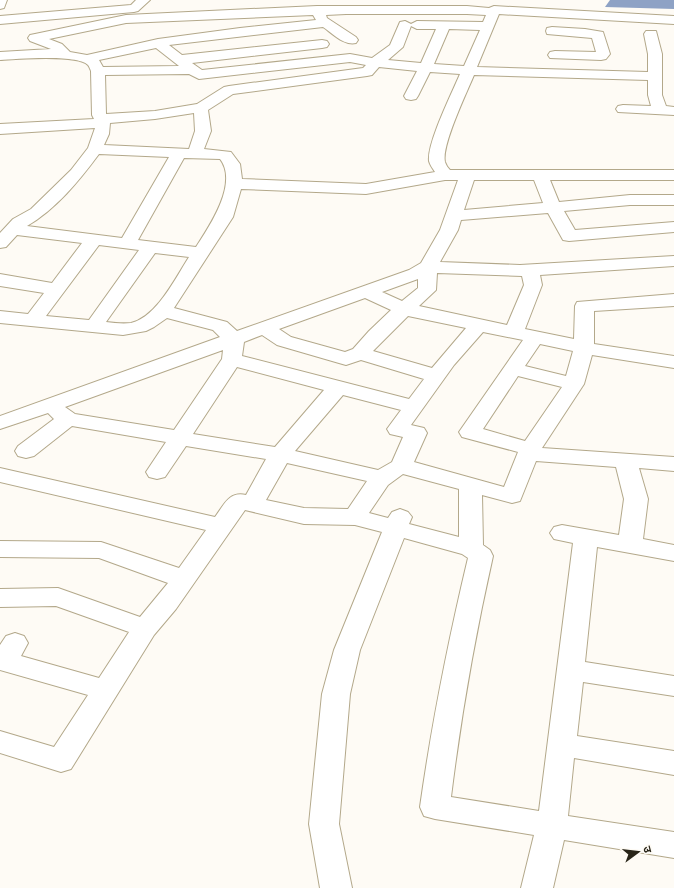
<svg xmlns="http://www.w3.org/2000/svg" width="674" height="888" viewBox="0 0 674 888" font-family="'Crimson Pro','Noto Sans Devanagari',serif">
<rect width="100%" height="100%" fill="#fefbf5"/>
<path fill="#8ea2c5" d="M 610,0 L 674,0 L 674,9 L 605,7 Z"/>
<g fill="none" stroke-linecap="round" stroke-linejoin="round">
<g stroke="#b3a88a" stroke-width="2">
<path id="minor" d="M 0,0 L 7,0 L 4,8 L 0,9 Z
M 136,0 L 150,0 L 138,11 L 134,12 L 0,24 L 0,16 L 131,5 Z
M 317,6 L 467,6 L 489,8 L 494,6 L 674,16 L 674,24 L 499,14 L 477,67 L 648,72 L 648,54 L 644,34 L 646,31 L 656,31 L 662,54 L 662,95 L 666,106 L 674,107 L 674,115 L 618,112 L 616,109 L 618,106 L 623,105 L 651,106 L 648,95 L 648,80 L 474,75 C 467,92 441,146 445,162 C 446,165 448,168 450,170 L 674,170 L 674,180 L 550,180 L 559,202 L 630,195 L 674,195 L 674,205 L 630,205 L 564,211 L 575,230 L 674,222 L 674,232 L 569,241 L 563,240 L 548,213 L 461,220 L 458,230 L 440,262 L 520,265 L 674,256 L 674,266 L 540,275 L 542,285 L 525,329 L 574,339 L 575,306 L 577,302 L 674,294 L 674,306 L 594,311 L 594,344 L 674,356 L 674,368 L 592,355 L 584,384 L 542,448 L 674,457 L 674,471 L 639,468 L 648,499 L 643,539 L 674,545 L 674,561 L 597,547 L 585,662 L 674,676 L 674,696 L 583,682 L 577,736 L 674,751 L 674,775 L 574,758 L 568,816 L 674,832 L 674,858 L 564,840 L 553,888 L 521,888 L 534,835 L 435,819 L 424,816 L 420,807 C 432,722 448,642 468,558 L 462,554 L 404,538 L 360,650 L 350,694 L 339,824 L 352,888 L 320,888 L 309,824 L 322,694 L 334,650 L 382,532 L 355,525 L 304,524 L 245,510 L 176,609 L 154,635 L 71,769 L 61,772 L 0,753 L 0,731 L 54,747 L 88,695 L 0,670 L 0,645 L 6,636 L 15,633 L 24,636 L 28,643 L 21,656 L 99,678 L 129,632 L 56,606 L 0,607 L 0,589 L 58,588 L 140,617 L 168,583 L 99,558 L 0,557 L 0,541 L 101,542 L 179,568 L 206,530 L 0,482 L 0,468 L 215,517 C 224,505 229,491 246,495 L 266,459 L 186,446 L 165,477 L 157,479 L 149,477 L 146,472 L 166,442 L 72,426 L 34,456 L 26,458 L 18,456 L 15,451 L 18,446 L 54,419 L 48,413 L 0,429 L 0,416 L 220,337 L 213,330 L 167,318 L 154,327 L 146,331 L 123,335 L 0,323 L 0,311 L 28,314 L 44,293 L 0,286 L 0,274 L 52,283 L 82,243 L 17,235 L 6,247 L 0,248 L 0,233 L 13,219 L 31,209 L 71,170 L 88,148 L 95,128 L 0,134 L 0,124 L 94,119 L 92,115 L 91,71 C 91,71 89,66 88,65 C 77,54 16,59 0,60 L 0,52 L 51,49 L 30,41 L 28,38 L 30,35 L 35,34 L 126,15 ZM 346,14 L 467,14 L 486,15 L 483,22 L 417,21 L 411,24 L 405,21 L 400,22 L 390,45 L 372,58 L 350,54 L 202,70 L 192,63 L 322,48 L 327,47 L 329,44 L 327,41 L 322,40 L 182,55 L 169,45 L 323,27 C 332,33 344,46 356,43 L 358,40 L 356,37 L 327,18 L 326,15 ZM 313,15 L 316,20 L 240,28 L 158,39 L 87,55 L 70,52 L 62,44 L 49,39 L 126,23 ZM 411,26 L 417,29 L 436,29 L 421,63 L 388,60 L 403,47 ZM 449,29 L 480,30 L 464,66 L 434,64 ZM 156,48 L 179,66 L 103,67 L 99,60 ZM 350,62 L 366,65 L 363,68 L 229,86 L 224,87 L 197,104 L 155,111 L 106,114 L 105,75 L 189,74 L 199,79 ZM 379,67 L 417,71 L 404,96 L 406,99 L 411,100 L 416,99 L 418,96 L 430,72 L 460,74 C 452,93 427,143 429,161 C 430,165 433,169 435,172 L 366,184 L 242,179 L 240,164 L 231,152 L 204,149 L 211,131 L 208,110 L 233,94 L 367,76 L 372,75 ZM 194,113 L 195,131 L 189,149 L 104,145 L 109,134 L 110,123 L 155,119 ZM 99,154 L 169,157 L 122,238 L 27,226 C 56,209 79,181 99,154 ZM 184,158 L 220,159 C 239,183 209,227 196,247 L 138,240 ZM 445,180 L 458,180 L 440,230 L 421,263 L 409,270 L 237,331 L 227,322 L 174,308 L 233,217 L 241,189 L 366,194 ZM 474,180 L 534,180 L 543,203 L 464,210 ZM 99,245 L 139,250 L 89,320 L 46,316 ZM 155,253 L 189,257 C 176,277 157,317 131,323 C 123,324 114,323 106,322 ZM 437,273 L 522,276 L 524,285 L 507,325 L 419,306 L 436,290 ZM 418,279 L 418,288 L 402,301 L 382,292 ZM 365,298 L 391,310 L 369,331 L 353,349 L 345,352 L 291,337 L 279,329 ZM 408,316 L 466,328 L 432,368 L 373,351 ZM 483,332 L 523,340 L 459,432 L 462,437 L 518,452 L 504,487 L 414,462 L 427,433 L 424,428 L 411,425 L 454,365 ZM 262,335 L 277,345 L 339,363 L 346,365 L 361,360 L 424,379 L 409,399 L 242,356 L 244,342 ZM 540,344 L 573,351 L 566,376 L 525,366 ZM 223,350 L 222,359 L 174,430 L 75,414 L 65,407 ZM 237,367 L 324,390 L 275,447 L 193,434 ZM 518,376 L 562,387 L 525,441 L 483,429 ZM 343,395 L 401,410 L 387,429 L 390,434 L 403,437 L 392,462 L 378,470 L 295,451 ZM 536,461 L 616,467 L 624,499 L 619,535 L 562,525 L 554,527 L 550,533 L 554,539 L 573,543 L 539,811 L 451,797 C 461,716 475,636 493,556 L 490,550 L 483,545 L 482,495 L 512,503 L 520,501 ZM 287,463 L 367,481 L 348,509 L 304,508 L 266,500 ZM 403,474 L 459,489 L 459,537 L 409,524 L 412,517 L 408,512 L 400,509 L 392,512 L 388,518 L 369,513 L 388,485 Z
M 552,27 L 585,29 L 603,32 L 610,54 L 606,59 L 601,60 L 550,58 L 548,55 L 550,52 L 555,51 L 596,52 L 592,38 L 547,34 L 546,31 L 547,28 Z"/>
</g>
<use href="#minor" fill="#fff" fill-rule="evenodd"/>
</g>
<g transform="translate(638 852) rotate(75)" stroke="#fefbf5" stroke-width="3" paint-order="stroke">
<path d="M0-3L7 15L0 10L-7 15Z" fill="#292519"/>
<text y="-6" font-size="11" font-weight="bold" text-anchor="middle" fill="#292519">उ</text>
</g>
</svg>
